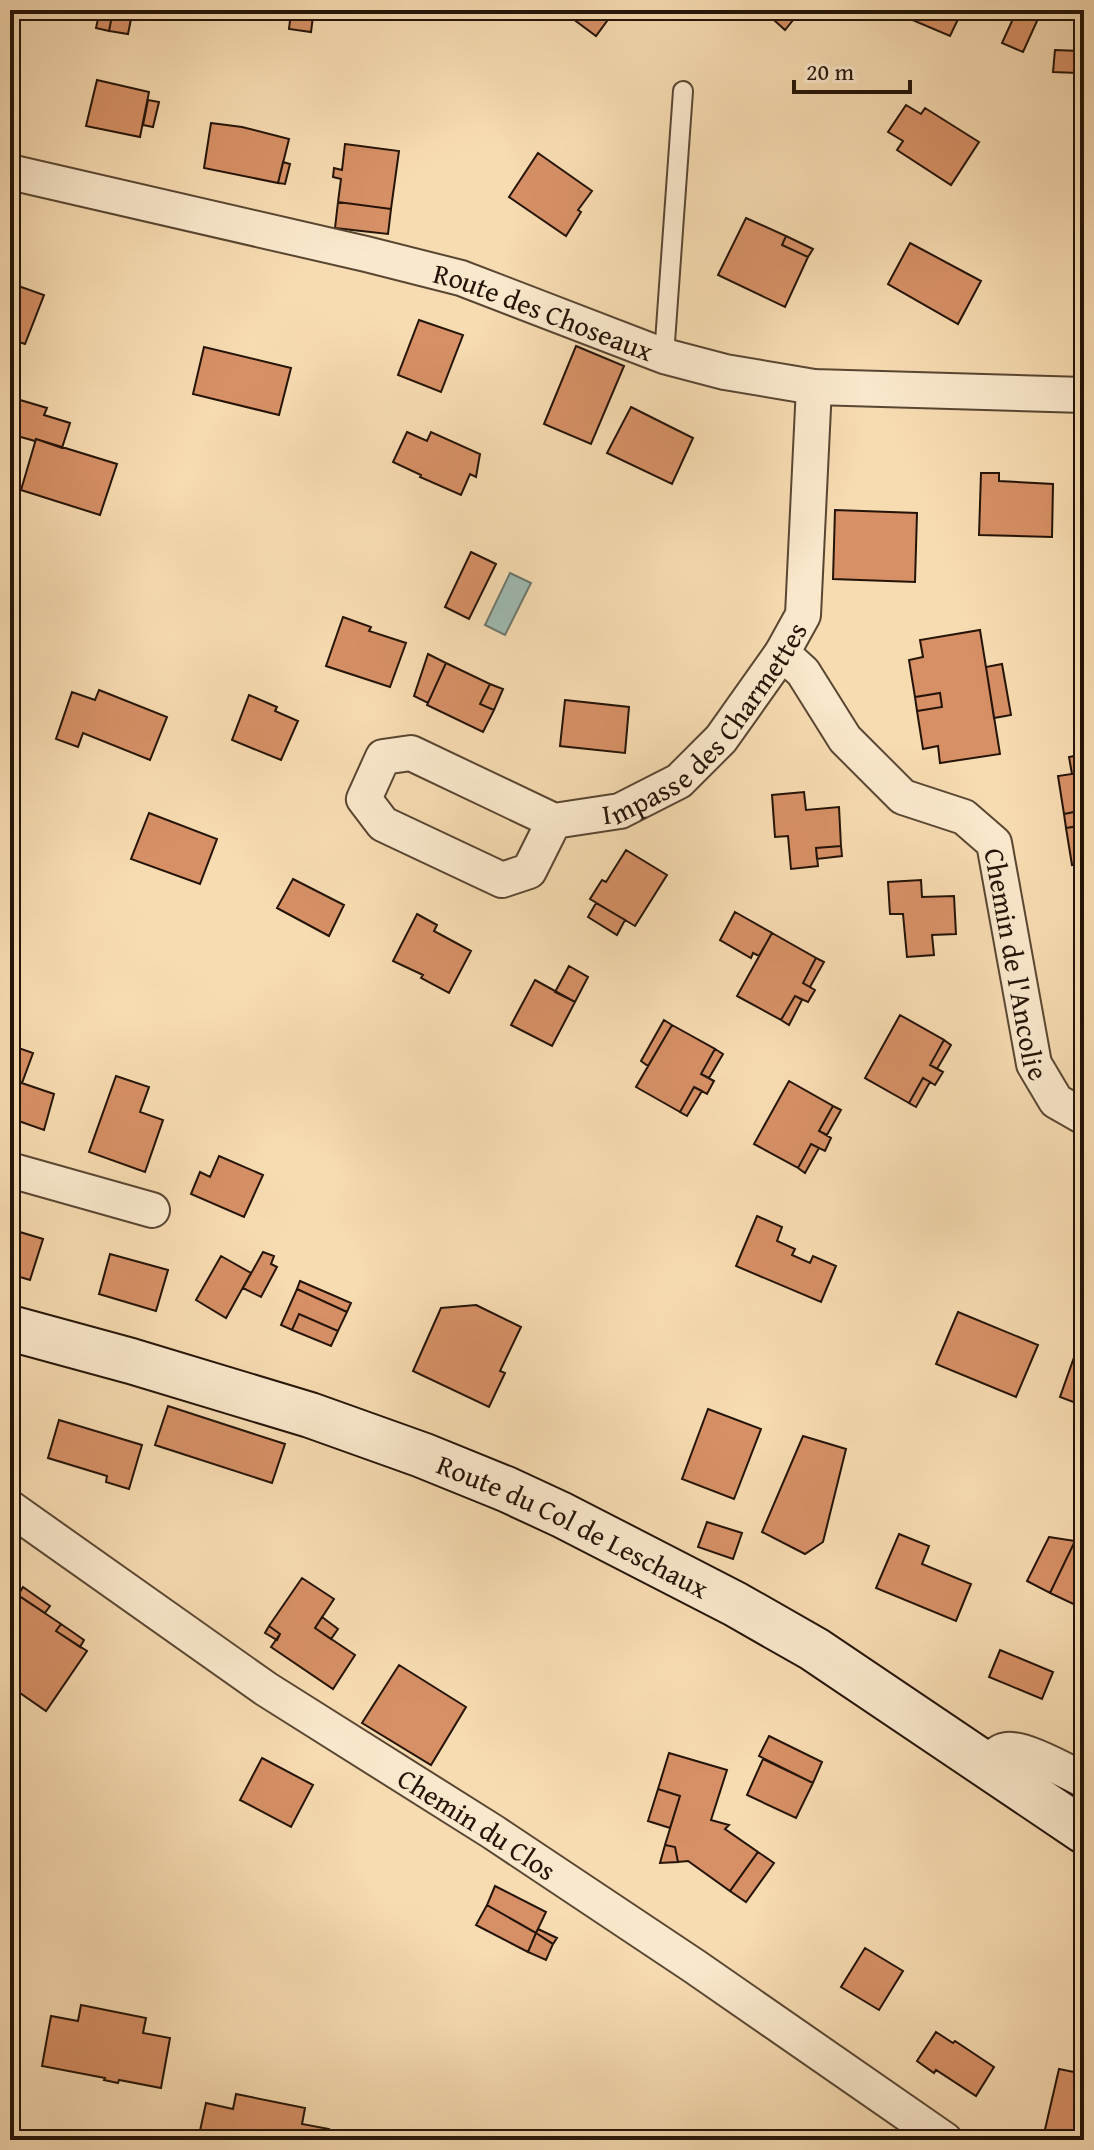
<svg xmlns="http://www.w3.org/2000/svg" width="1094" height="2150" viewBox="0 0 1094 2150" font-family="'Gentium Book Plus',serif">
<rect width="100%" height="100%" fill="#f7dbb1"/>
<filter id="stains"><feTurbulence type="fractalNoise" baseFrequency=".0025" numOctaves="4"/><feColorMatrix values="0 0 0 0 .2 0 0 0 0 .09 0 0 0 0 .02 0 0 0 .5 -.17"/></filter>
<radialGradient id="worn" r=".72"><stop offset=".6" stop-color="#630" stop-opacity="0"/><stop offset="1" stop-color="#630" stop-opacity=".3"/></radialGradient>
<path fill="#9ebab1" stroke="#6d786d" stroke-width="2" d="M 510,573 L 531,583 L 505,635 L 485,625 Z"/>
<path fill="#d79066" stroke="#241407" stroke-width="2" d="M 100,10 L 113,11 L 109,31 L 96,28 Z
M 561,10 L 615,10 L 596,36 Z
M 763,10 L 801,10 L 785,30 Z
M 889,10 L 959,10 L 962,11 L 950,36 Z
M 1017,10 L 1042,10 L 1023,52 L 1002,43 Z
M 113,11 L 132,14 L 128,34 L 109,31 Z
M 291,13 L 313,16 L 311,32 L 289,29 Z
M 1055,50 L 1080,51 L 1078,73 L 1053,72 Z
M 97,80 L 149,92 L 140,137 L 86,126 Z
M 148,100 L 159,102 L 153,127 L 143,125 Z
M 906,105 L 921,114 L 925,108 L 979,142 L 951,185 L 897,150 L 903,141 L 888,132 Z
M 211,123 L 242,127 L 289,139 L 278,183 L 204,168 Z
M 345,144 L 399,151 L 391,209 L 338,202 L 341,179 L 333,177 L 334,168 L 342,170 Z
M 538,153 L 592,191 L 578,210 L 581,212 L 566,236 L 509,197 Z
M 283,162 L 290,164 L 285,184 L 278,183 Z
M 338,202 L 391,209 L 388,234 L 335,228 Z
M 746,218 L 786,236 L 782,245 L 808,257 L 785,307 L 718,275 Z
M 786,236 L 813,249 L 808,257 L 782,245 Z
M 910,243 L 981,281 L 958,324 L 888,284 Z
M 10,283 L 44,295 L 25,344 L 10,339 Z
M 419,320 L 463,335 L 441,392 L 398,375 Z
M 576,346 L 624,366 L 591,444 L 544,424 Z
M 204,347 L 291,368 L 279,415 L 193,394 Z
M 10,397 L 47,408 L 44,415 L 70,423 L 62,448 L 36,439 L 35,441 L 10,434 Z
M 631,407 L 693,438 L 672,484 L 607,453 Z
M 407,432 L 427,441 L 431,432 L 480,454 L 476,477 L 470,474 L 461,495 L 420,477 L 421,475 L 393,462 Z
M 36,439 L 117,464 L 100,515 L 21,490 Z
M 981,473 L 999,473 L 999,481 L 1053,484 L 1052,537 L 979,535 Z
M 835,510 L 917,513 L 915,582 L 833,579 Z
M 471,552 L 496,564 L 469,619 L 445,607 Z
M 343,617 L 371,627 L 369,631 L 406,643 L 390,687 L 326,666 Z
M 980,630 L 1000,754 L 940,763 L 938,746 L 923,749 L 917,711 L 942,707 L 940,693 L 915,697 L 909,660 L 923,657 L 920,640 Z
M 428,654 L 446,663 L 428,703 L 414,696 Z
M 446,663 L 490,684 L 480,704 L 494,710 L 483,732 L 427,705 Z
M 1002,664 L 1011,715 L 994,718 L 986,667 Z
M 490,684 L 503,689 L 494,710 L 480,704 Z
M 99,690 L 167,717 L 150,760 L 83,733 L 78,747 L 56,739 L 72,692 L 95,700 Z
M 940,693 L 942,707 L 917,711 L 915,697 Z
M 249,695 L 277,707 L 275,711 L 298,721 L 281,760 L 232,740 Z
M 565,700 L 629,707 L 625,753 L 560,746 Z
M 1084,754 L 1084,810 L 1064,814 L 1058,776 L 1072,774 L 1069,757 Z
M 804,792 L 806,810 L 839,807 L 841,846 L 816,848 L 818,866 L 791,869 L 788,836 L 775,837 L 772,795 Z
M 1084,810 L 1084,825 L 1066,828 L 1064,814 Z
M 149,813 L 217,839 L 200,884 L 131,859 Z
M 1084,825 L 1084,863 L 1072,865 L 1066,828 Z
M 841,846 L 842,856 L 817,859 L 816,848 Z
M 626,850 L 667,875 L 635,926 L 590,899 L 602,880 L 606,882 Z
M 293,879 L 344,905 L 329,936 L 277,908 Z
M 921,880 L 922,897 L 954,896 L 956,934 L 932,935 L 934,955 L 907,957 L 903,914 L 890,914 L 888,882 Z
M 596,903 L 625,920 L 617,935 L 588,917 Z
M 735,912 L 772,933 L 759,956 L 753,953 L 751,958 L 720,940 Z
M 417,914 L 437,925 L 434,931 L 471,951 L 449,993 L 421,978 L 423,975 L 393,961 Z
M 772,933 L 816,958 L 803,983 L 815,990 L 808,1002 L 795,996 L 781,1020 L 737,996 Z
M 816,958 L 824,962 L 810,987 L 803,983 Z
M 569,966 L 588,977 L 575,1002 L 555,992 Z
M 535,980 L 575,1002 L 552,1046 L 511,1025 Z
M 795,996 L 802,1000 L 789,1025 L 781,1020 Z
M 900,1015 L 944,1040 L 930,1065 L 943,1072 L 935,1085 L 923,1078 L 909,1103 L 865,1078 Z
M 664,1020 L 672,1025 L 648,1066 L 641,1061 Z
M 672,1025 L 715,1049 L 701,1074 L 714,1081 L 707,1094 L 694,1087 L 680,1112 L 636,1087 Z
M 944,1040 L 951,1045 L 937,1069 L 930,1065 Z
M 10,1045 L 33,1053 L 22,1083 L 10,1079 Z
M 715,1049 L 723,1054 L 709,1078 L 701,1074 Z
M 116,1076 L 149,1087 L 140,1112 L 163,1120 L 145,1172 L 89,1152 Z
M 923,1078 L 930,1082 L 916,1107 L 909,1103 Z
M 10,1079 L 54,1094 L 44,1130 L 10,1118 Z
M 789,1081 L 833,1106 L 819,1131 L 831,1138 L 825,1151 L 811,1144 L 798,1168 L 754,1144 Z
M 694,1087 L 702,1091 L 687,1116 L 680,1112 Z
M 833,1106 L 841,1110 L 827,1135 L 819,1131 Z
M 811,1144 L 819,1148 L 805,1173 L 798,1168 Z
M 219,1156 L 263,1175 L 244,1217 L 191,1194 L 200,1172 L 210,1177 Z
M 757,1216 L 782,1227 L 777,1241 L 795,1249 L 792,1255 L 810,1263 L 813,1256 L 836,1266 L 821,1302 L 736,1266 Z
M 10,1229 L 43,1239 L 30,1280 L 10,1274 Z
M 263,1252 L 274,1256 L 271,1264 L 277,1267 L 261,1297 L 243,1288 Z
M 110,1254 L 168,1270 L 156,1311 L 99,1294 Z
M 221,1256 L 251,1273 L 226,1318 L 196,1300 Z
M 300,1281 L 351,1303 L 347,1312 L 297,1289 Z
M 297,1289 L 347,1312 L 338,1331 L 299,1314 L 292,1330 L 281,1325 Z
M 476,1305 L 521,1327 L 500,1371 L 505,1373 L 489,1407 L 413,1371 L 441,1308 Z
M 958,1312 L 1038,1345 L 1016,1397 L 936,1364 Z
M 299,1314 L 338,1331 L 331,1346 L 292,1330 Z
M 1083,1332 L 1084,1332 L 1084,1406 L 1060,1397 Z
M 168,1406 L 285,1444 L 272,1483 L 155,1445 Z
M 708,1409 L 761,1429 L 734,1499 L 682,1479 Z
M 59,1420 L 142,1445 L 129,1489 L 106,1482 L 107,1476 L 48,1458 Z
M 803,1436 L 846,1449 L 823,1542 L 805,1554 L 762,1532 Z
M 707,1522 L 742,1533 L 733,1559 L 698,1547 Z
M 899,1534 L 929,1546 L 922,1564 L 971,1584 L 956,1621 L 876,1588 Z
M 1049,1537 L 1075,1541 L 1050,1593 L 1027,1581 Z
M 1075,1541 L 1084,1545 L 1084,1609 L 1050,1593 Z
M 302,1578 L 334,1599 L 315,1628 L 355,1655 L 333,1689 L 271,1647 L 280,1634 L 269,1626 Z
M 23,1587 L 50,1606 L 45,1613 L 18,1595 Z
M 10,1590 L 61,1624 L 56,1631 L 87,1651 L 46,1711 L 10,1686 L 17,1676 L 10,1671 Z
M 322,1617 L 338,1629 L 331,1639 L 315,1628 Z
M 61,1624 L 84,1640 L 80,1647 L 56,1631 Z
M 269,1626 L 280,1634 L 277,1640 L 265,1633 Z
M 1000,1650 L 1053,1672 L 1042,1699 L 989,1677 Z
M 399,1665 L 466,1707 L 431,1765 L 362,1723 Z
M 769,1736 L 822,1762 L 813,1783 L 759,1756 Z
M 669,1753 L 727,1770 L 711,1820 L 729,1825 L 725,1829 L 758,1852 L 730,1891 L 688,1861 L 678,1862 L 675,1847 L 665,1845 L 680,1796 L 658,1789 Z
M 262,1758 L 313,1785 L 291,1827 L 240,1800 Z
M 763,1759 L 813,1783 L 796,1818 L 747,1795 Z
M 658,1789 L 680,1796 L 670,1828 L 648,1821 Z
M 665,1845 L 675,1847 L 678,1862 L 660,1863 Z
M 758,1852 L 774,1863 L 746,1902 L 730,1891 Z
M 495,1886 L 546,1912 L 536,1933 L 487,1905 Z
M 487,1905 L 536,1933 L 528,1952 L 476,1925 Z
M 538,1929 L 557,1938 L 553,1944 L 536,1933 Z
M 536,1933 L 553,1944 L 546,1960 L 528,1952 Z
M 865,1948 L 903,1971 L 879,2010 L 841,1987 Z
M 81,2005 L 146,2018 L 143,2033 L 170,2038 L 161,2088 L 119,2080 L 118,2083 L 104,2080 L 105,2078 L 42,2066 L 51,2016 L 78,2021 Z
M 936,2032 L 953,2043 L 955,2041 L 994,2067 L 976,2096 L 936,2070 L 934,2073 L 917,2061 Z
M 1059,2069 L 1084,2074 L 1084,2136 L 1072,2134 L 1072,2140 L 1043,2138 Z
M 236,2094 L 305,2108 L 302,2124 L 329,2129 L 327,2140 L 198,2140 L 206,2103 L 233,2109 Z"/>
<g fill="none" stroke-linecap="round" stroke-linejoin="round">
<g stroke="#594632" stroke-width="22">
<path id="service" d="M 664,356 L 683,91"/>
</g>
<g stroke="#594632" stroke-width="38">
<g id="minor">
<path id="s1" d="M 10,172 L 366,254 L 461,278 L 664,356 L 725,372 L 814,387 L 1084,395"/>
<path id="s2" d="M 782,653 L 803,672 L 845,739 L 903,797 L 964,817 L 994,843 L 1034,1064 L 1056,1101 L 1084,1117"/>
<path id="s3" d="M 554,821 L 529,871 L 502,880 L 383,824 L 364,799 L 383,757 L 411,753 L 554,821 L 620,811 L 679,781 L 721,739 L 782,653 L 803,615 L 814,387"/>
<path d="M 10,1170 L 152,1210"/>
<path id="s4" d="M 10,1508 L 266,1689 L 493,1832 L 694,1966 L 945,2140"/>
<path d="M 986,1765 C 991,1760 998,1751 1006,1750 C 1024,1747 1067,1772 1084,1780"/>
</g>
</g>
<g stroke="#241407" stroke-width="48">
<g id="secondary">
<path id="s5" d="M 10,1328 L 131,1361 L 310,1415 L 422,1455 L 506,1489 L 562,1515 L 735,1604 L 814,1649 L 1084,1831"/>
</g>
</g>
<use href="#service" stroke="#fae8cc" stroke-width="18"/>
<use href="#minor" stroke="#fae8cc" stroke-width="34"/>
<use href="#secondary" stroke="#fae8cc" stroke-width="44"/>
</g>
<g text-anchor="middle" dominant-baseline="central" stroke-width="7" stroke-linejoin="round" paint-order="stroke">
<g font-size="28" fill="#241407" stroke="#fae8cc">
<text stroke="none"><textPath href="#s1" startOffset="552">Route des Choseaux</textPath></text>
<text stroke="none"><textPath href="#s3" startOffset="670">Impasse des Charmettes</textPath></text>
<text stroke="none"><textPath href="#s2" startOffset="416">Chemin de l'Ancolie</textPath></text>
<text stroke="none"><textPath href="#s5" startOffset="598">Route du Col de Leschaux</textPath></text>
<text stroke="none"><textPath href="#s4" startOffset="564">Chemin du Clos</textPath></text>
</g>
</g>
<rect width="1094" height="2150" fill="none" stroke="#f7dbb1" stroke-width="40"/>
<rect x="12" y="12" width="1070" height="2126" fill="none" stroke="#241407" stroke-width="4"/>
<rect x="20" y="20" width="1054" height="2110" fill="none" stroke="#241407" stroke-width="2"/>
<path d="M794 80v12h116v-12" fill="none" stroke="#241407" stroke-width="4"/>
<text x="806" y="80" font-size="24" fill="#241407" stroke="#fae8cc" stroke-width="6" paint-order="stroke">20 m</text>
<rect width="100%" height="100%" filter="url(#stains)"/>
<rect width="100%" height="100%" fill="url(#worn)"/>
</svg>
